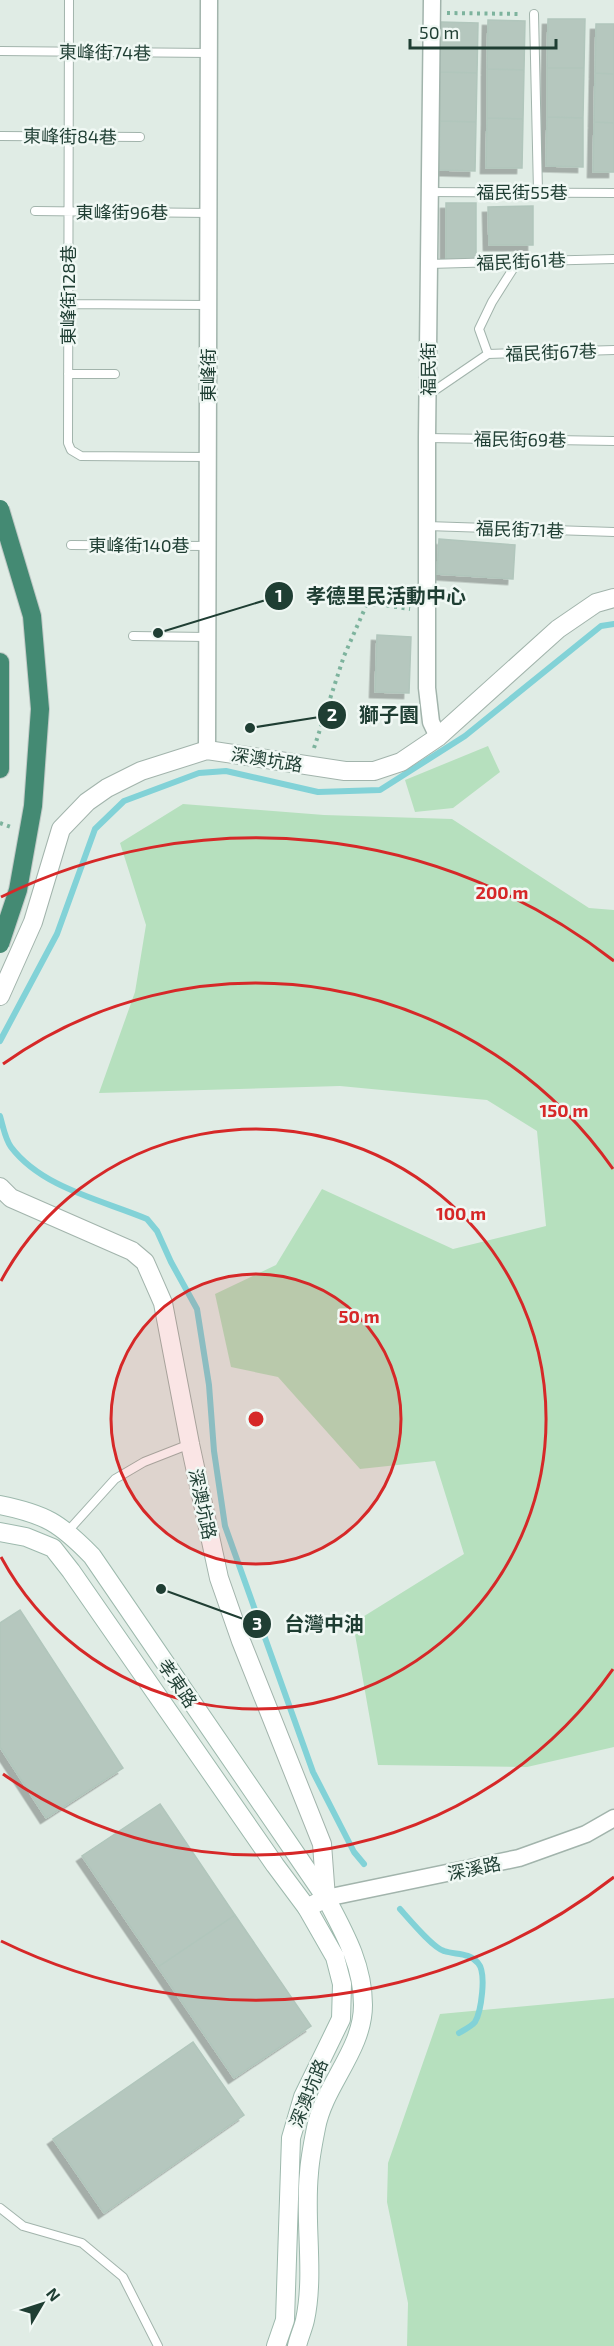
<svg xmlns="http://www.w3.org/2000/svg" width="614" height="2346" viewBox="0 0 614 2346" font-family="'Exo 2','Noto Sans TC',sans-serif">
<defs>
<filter id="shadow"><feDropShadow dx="-5.5" dy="5.5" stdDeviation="0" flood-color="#0004"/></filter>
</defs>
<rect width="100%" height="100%" fill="#e0ece5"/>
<path fill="#b6e0be" d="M 488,746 L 500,772 L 453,808 L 415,812 L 405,780 Z
M 183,804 L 324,815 L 452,819 L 589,908 L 614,910 L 614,1747 L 527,1767 L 378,1765 L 353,1623 L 464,1554 L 435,1461 L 360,1469 L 278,1377 L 231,1367 L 215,1294 L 276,1265 L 322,1189 L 453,1249 L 546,1226 L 537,1131 L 487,1100 L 340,1086 L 99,1093 L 135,992 L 146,925 L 120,843 Z
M 614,1998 L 614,2346 L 407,2346 L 408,2303 L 387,2202 L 388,2163 L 440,2014 Z"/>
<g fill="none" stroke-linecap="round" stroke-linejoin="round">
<path stroke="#82d2d7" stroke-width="6" d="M 0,1041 L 57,934 L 95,829 L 124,801 L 199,773 L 226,771 L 318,792 L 380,790 L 465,736 L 601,626 L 614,624
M 0,1116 C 3,1126 5,1139 11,1147 C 42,1188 102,1200 147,1219 L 157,1231 L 171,1262 L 197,1309 L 209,1385 L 214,1451 L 225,1526 L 313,1772 L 354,1852 L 364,1864
M 400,1909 C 409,1919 433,1948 444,1951 C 456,1955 469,1952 478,1963 C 487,1973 481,2012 475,2022 C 472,2026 464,2030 459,2033"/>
</g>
<path fill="#b5c7be" stroke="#b1c6bc" stroke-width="1.5" filter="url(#shadow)" d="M 548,19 L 585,19 L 584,68 L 547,68 Z
M 488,20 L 525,21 L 524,70 L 487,69 Z
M 441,22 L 478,23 L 477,73 L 440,72 Z
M 596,24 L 614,24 L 614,74 L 595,73 Z
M 547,68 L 584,68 L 583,118 L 547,117 Z
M 487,69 L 524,70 L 523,119 L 487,118 Z
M 440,72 L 477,73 L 476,122 L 440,121 Z
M 595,73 L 614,74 L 614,123 L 594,122 Z
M 547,117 L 583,118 L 583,167 L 546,166 Z
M 487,118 L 523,119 L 522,168 L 486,168 Z
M 440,121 L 476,122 L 475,171 L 439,170 Z
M 594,122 L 614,123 L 614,172 L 593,172 Z
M 446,203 L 476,203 L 476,260 L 446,260 Z
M 533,206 L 533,245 L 489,245 L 488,207 Z
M 439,539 L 515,545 L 513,579 L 437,574 Z
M 377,635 L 411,637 L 409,693 L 375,692 Z
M 20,1610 L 123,1768 L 46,1818 L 0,1747 L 0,1623 Z
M 160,1804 L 235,1915 L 158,1967 L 82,1856 Z
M 235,1915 L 311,2026 L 234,2078 L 158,1967 Z
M 193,2042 L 244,2115 L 104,2213 L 53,2139 Z"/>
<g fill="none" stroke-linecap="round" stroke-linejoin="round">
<g stroke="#a2b4ac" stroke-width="10">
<path id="service" d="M 69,0 L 68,443 L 71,450 L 81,456 L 208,457
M 534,14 L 538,192
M 0,51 L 209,53
M 0,136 L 140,137
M 430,192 L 614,193
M 35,211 L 209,213
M 429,264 L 614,259
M 68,304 L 208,305
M 488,354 L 479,329 L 492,302 L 518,261
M 68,374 L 115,374
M 428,395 L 488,354 L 614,350
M 427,438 L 614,441
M 427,526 L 614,532
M 71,545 L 207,546
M 133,636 L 207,637
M 68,1531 L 115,1479 L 144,1462 L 190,1444
M 0,2208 L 23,2226 L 82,2243 L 123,2277 L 158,2346"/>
</g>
<g stroke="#a2b4ac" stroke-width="19">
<path id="minor" d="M 432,0 L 427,438 L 427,688 L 431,722 L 438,737
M 207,750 L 209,0
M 326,1898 L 519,1858 L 586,1834 L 614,1818"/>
</g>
<g stroke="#a2b4ac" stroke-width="20">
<path id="tertiary" d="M 0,996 L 33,922 L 61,829 L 87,802 L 107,788 L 141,771 L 207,750 L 345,771 L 374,771 L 401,762 L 438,737 L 558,629 L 596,603 L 614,598
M 0,1187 L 11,1198 L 132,1251 L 145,1262 L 163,1303 L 190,1444 L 219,1578 L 241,1641 L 322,1844 L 326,1898 L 307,1908"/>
</g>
<g stroke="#9db9ad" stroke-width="20">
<path id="secondary" d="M 0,1505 C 45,1514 60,1523 92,1556 L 326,1898 C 344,1932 363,1965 363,2005 C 363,2050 324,2085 316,2128 C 313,2143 310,2158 309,2173 C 304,2221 315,2273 305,2320 C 303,2329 299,2337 297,2346
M 0,1532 L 26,1537 L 53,1548 L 71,1571 L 275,1865 L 307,1908 L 335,1957 L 342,1984 L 341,2019 L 303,2097 L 291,2138 L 285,2320 L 276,2346"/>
</g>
<g stroke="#c0c9c6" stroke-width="20">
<path id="trunk" d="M 0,662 L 0,769"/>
</g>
<path stroke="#7db39d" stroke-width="4" stroke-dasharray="3 4.5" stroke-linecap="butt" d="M 447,13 L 521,14
M 314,748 L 344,656 L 366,606 L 376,604 L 410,609
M 0,823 L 11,827"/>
<use href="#service" stroke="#fff" stroke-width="8"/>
<use href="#minor" stroke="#fff" stroke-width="16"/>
<use href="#tertiary" stroke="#fff" stroke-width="18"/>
<use href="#secondary" stroke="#fff" stroke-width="18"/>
<use href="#trunk" stroke="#448a73" stroke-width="18"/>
<g stroke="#c0c9c6" stroke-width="20" stroke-linecap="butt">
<path id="trunk-bridge" d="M 0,509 L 32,616 L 40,709 L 33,806 L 18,890 L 0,944"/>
</g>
<use href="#trunk-bridge" stroke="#448a73" stroke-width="18"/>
</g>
<circle cx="256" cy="1419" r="145" fill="#d62828" fill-opacity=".12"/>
<g fill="none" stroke="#d62828" stroke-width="3">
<circle cx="256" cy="1419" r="145"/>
<path d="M1 1281A290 290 0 1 1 1 1557"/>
<path d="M613 1669A436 436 0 0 1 3 1774M3 1064A436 436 0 0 1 613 1169"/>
<path d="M614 1877A581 581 0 0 1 1 1941M1 897A581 581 0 0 1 614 961"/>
</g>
<g text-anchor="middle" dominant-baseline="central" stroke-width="5" stroke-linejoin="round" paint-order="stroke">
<g font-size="18" fill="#1f3e33" stroke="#f0f8f4">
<text transform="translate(105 52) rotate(1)">東峰街74巷</text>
<text transform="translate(70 136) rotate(1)">東峰街84巷</text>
<text x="522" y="192">福民街55巷</text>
<text x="122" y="212">東峰街96巷</text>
<text transform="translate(521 261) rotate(-2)">福民街61巷</text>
<text transform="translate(68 295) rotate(-90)">東峰街128巷</text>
<text transform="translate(551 352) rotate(-2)">福民街67巷</text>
<text transform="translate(428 369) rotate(-90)">福民街</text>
<text transform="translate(208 375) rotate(-90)">東峰街</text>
<text transform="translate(520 439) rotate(1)">福民街69巷</text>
<text transform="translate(520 529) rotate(2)">福民街71巷</text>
<text x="139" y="545">東峰街140巷</text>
<text transform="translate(267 759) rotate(9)">深澳坑路</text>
<text transform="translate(203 1504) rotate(78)">深澳坑路</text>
<text transform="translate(178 1683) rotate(56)">孝東路</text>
<text transform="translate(474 1868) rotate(-12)">深溪路</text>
<text transform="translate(308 2093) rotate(-68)">深澳坑路</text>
</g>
</g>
<circle cx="256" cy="1419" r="9" fill="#d62828" stroke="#f0f8f4" stroke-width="3"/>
<g font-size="18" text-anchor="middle" font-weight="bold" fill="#d62828" stroke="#f0f8f4" stroke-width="5" stroke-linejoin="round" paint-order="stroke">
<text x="502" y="899">200 m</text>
<text x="564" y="1117">150 m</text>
<text x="461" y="1220">100 m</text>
<text x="359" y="1323">50 m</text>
</g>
<path fill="none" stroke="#1f3e33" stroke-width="2" d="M158 633L279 596M250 728L332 715M161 1589L257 1624"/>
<g fill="#1f3e33" stroke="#f0f8f4" stroke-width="2">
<circle cx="158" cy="633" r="6"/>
<circle cx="250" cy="728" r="6"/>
<circle cx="161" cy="1589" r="6"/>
<circle cx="279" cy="596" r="15"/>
<circle cx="332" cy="715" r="15"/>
<circle cx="257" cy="1624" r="15"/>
</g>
<g font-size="18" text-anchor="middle" font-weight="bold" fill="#fff">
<text x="279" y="602">1</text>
<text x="332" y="721">2</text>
<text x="257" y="1630">3</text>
</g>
<g font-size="20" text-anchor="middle" font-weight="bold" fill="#1f3e33" stroke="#f0f8f4" stroke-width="5" stroke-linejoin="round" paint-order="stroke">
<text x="386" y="603">孝德里民活動中心</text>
<text x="389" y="722">獅子園</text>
<text x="324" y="1631">台灣中油</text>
</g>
<g transform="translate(42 2304) rotate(51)" stroke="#f0f8f4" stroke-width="4.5" paint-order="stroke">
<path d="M0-4.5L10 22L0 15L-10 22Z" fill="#1f3e33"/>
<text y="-9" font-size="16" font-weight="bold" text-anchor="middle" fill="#1f3e33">N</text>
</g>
<path d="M410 39v9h146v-9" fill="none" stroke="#1f3e33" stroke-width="3"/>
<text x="419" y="39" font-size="18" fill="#1f3e33" stroke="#f0f8f4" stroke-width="4.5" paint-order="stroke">50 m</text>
</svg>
